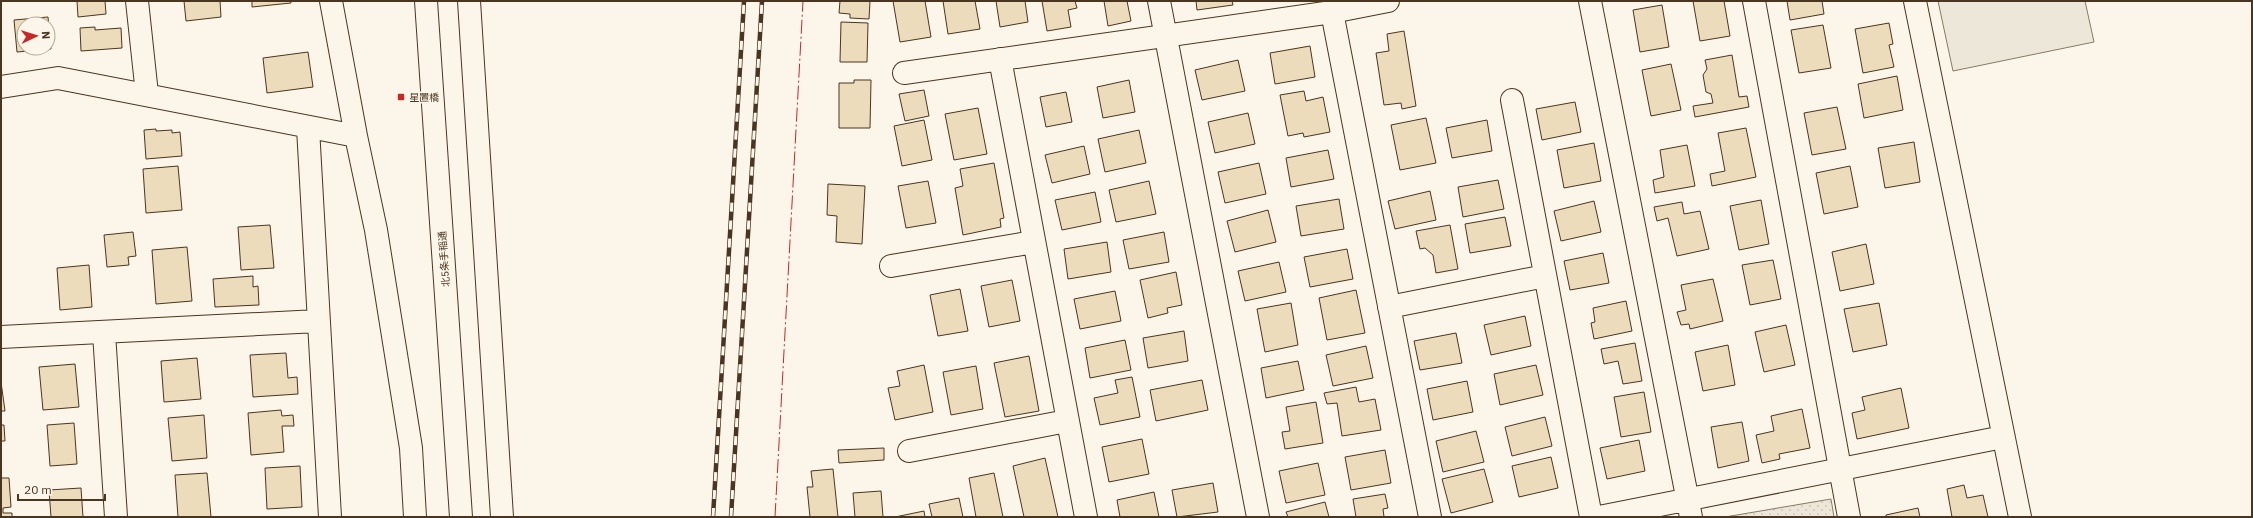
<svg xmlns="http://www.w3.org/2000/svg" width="2253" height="518" viewBox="0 0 2253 518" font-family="'IBM Plex Sans','Noto Sans JP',sans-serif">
<defs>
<pattern id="park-dots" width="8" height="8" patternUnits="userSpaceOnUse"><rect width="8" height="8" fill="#ede6d9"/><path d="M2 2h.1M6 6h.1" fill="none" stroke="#cdc6ba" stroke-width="1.8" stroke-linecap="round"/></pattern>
</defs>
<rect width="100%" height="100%" fill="#fbf6e9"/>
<path fill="url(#park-dots)" stroke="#887966" d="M 1831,499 L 1834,517 L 1725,517 Z"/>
<path fill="#ede7d9" stroke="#887966" d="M 1938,1 L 2085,1 L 2094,42 L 1953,71 Z"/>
<path fill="#ecdcbc" stroke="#4a3520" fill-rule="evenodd" d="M 77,1 L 105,1 L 106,14 L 78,17 Z
M 184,1 L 220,1 L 221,17 L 186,21 Z
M 252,1 L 291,1 L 291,3 L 252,7 Z
M 840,1 L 870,1 L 869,19 L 850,18 L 850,14 L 839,13 Z
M 893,1 L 925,1 L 931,37 L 900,42 Z
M 943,1 L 975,1 L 980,29 L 948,34 Z
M 996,1 L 1025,1 L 1028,22 L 1000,27 Z
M 1042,1 L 1075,1 L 1077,8 L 1068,10 L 1071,27 L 1047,31 Z
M 1096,1 L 1127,1 L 1131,21 L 1108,26 L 1104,1 Z
M 1196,1 L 1232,1 L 1233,5 L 1197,10 Z
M 1693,1 L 1724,1 L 1730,36 L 1700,41 Z
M 1787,1 L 1822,1 L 1824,14 L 1790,20 Z
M 1662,5 L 1669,47 L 1640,52 L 1633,10 Z
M 48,17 L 51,49 L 17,52 L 14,20 ZM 24,24 L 48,24 L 48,48 L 24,48 Z
M 841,22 L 868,23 L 867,62 L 840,62 Z
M 1889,23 L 1893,44 L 1889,45 L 1894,67 L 1863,73 L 1855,29 Z
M 1823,25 L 1831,68 L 1799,73 L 1791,30 Z
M 95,27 L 95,30 L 121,28 L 122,48 L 81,51 L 80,28 Z
M 1404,31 L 1416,106 L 1402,109 L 1401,103 L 1384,105 L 1376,53 L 1389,51 L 1387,34 Z
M 1310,46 L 1315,77 L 1275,84 L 1270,53 Z
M 308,52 L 313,87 L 267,93 L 263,58 Z
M 1732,55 L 1739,97 L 1747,96 L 1749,107 L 1695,117 L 1693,106 L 1713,103 L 1711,94 L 1706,92 L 1703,75 L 1707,69 L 1705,60 Z
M 1238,60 L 1245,91 L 1202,100 L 1195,70 Z
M 1671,64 L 1681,110 L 1651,116 L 1642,70 Z
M 1897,76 L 1903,110 L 1864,118 L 1858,84 Z
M 854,80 L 871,80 L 870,128 L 839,128 L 839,83 L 854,83 Z
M 1129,80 L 1135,112 L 1103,118 L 1097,87 Z
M 924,90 L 929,116 L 905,121 L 899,94 Z
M 1304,91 L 1306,101 L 1323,97 L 1330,132 L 1304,137 L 1303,133 L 1288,136 L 1280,95 Z
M 1066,92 L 1072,122 L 1046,127 L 1040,97 Z
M 1575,102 L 1581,132 L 1542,140 L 1536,109 Z
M 1837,107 L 1846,149 L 1812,155 L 1804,113 Z
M 978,108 L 987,154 L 954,160 L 945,114 Z
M 1248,113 L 1255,144 L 1215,153 L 1208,122 Z
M 1426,118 L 1436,163 L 1400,170 L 1391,125 Z
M 924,120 L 932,160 L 902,166 L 894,126 Z
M 1487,120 L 1492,151 L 1452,158 L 1446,128 Z
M 1746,128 L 1756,177 L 1712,186 L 1710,174 L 1725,171 L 1718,133 Z
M 156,129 L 156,131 L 172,130 L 172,133 L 180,132 L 182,156 L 146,159 L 144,130 Z
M 1139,130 L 1146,163 L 1105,172 L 1098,139 Z
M 1914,142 L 1920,182 L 1885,188 L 1878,148 Z
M 1594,143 L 1601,181 L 1564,188 L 1557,150 Z
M 1687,145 L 1695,186 L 1655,193 L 1653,180 L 1664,177 L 1660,150 Z
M 1084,146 L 1090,174 L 1052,183 L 1045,155 Z
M 1328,150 L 1334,179 L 1291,187 L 1286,158 Z
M 994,163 L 1004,218 L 1000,219 L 1001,227 L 963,235 L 955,188 L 963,186 L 960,169 Z
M 1259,163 L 1266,194 L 1225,203 L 1218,172 Z
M 178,166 L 182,210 L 146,213 L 143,169 Z
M 1850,166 L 1858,207 L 1824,214 L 1816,173 Z
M 1498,180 L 1504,209 L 1463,217 L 1458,187 Z
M 928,181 L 936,223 L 906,228 L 898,186 Z
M 1149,181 L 1156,214 L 1116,222 L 1109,190 Z
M 828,184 L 865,186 L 862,244 L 836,242 L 837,216 L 827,215 Z
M 1430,191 L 1436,220 L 1395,229 L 1388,201 Z
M 1095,192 L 1101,222 L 1062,230 L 1055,200 Z
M 1339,199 L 1344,229 L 1301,236 L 1296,206 Z
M 1761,200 L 1769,244 L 1739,250 L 1730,206 Z
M 1594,201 L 1601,232 L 1561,241 L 1554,211 Z
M 1682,202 L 1684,214 L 1700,211 L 1709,249 L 1677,256 L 1668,218 L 1657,221 L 1654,207 Z
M 1268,210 L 1276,242 L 1235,252 L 1227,221 Z
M 1505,217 L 1511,246 L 1470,253 L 1465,224 Z
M 270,225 L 274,268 L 241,270 L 238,227 Z
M 1450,225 L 1458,269 L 1436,273 L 1433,255 L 1425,248 L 1420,249 L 1416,231 Z
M 133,232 L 136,256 L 128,257 L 129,265 L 107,267 L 104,235 Z
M 1164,232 L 1169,262 L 1129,269 L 1123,240 Z
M 1107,242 L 1111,272 L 1068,279 L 1064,249 Z
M 1866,244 L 1874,284 L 1840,291 L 1832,252 Z
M 187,247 L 192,301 L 156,304 L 152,250 Z
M 1347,249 L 1353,279 L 1310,287 L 1304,257 Z
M 1603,253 L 1609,283 L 1570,290 L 1564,261 Z
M 1773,260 L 1781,299 L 1750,305 L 1742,265 Z
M 1279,262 L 1286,292 L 1245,301 L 1238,271 Z
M 89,265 L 92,307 L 60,310 L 57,268 Z
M 1176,272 L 1182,305 L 1167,308 L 1168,313 L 1148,318 L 1140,280 Z
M 253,276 L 253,287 L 258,286 L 259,305 L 215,307 L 213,279 Z
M 1713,279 L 1723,321 L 1690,329 L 1689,324 L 1681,325 L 1677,312 L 1686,310 L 1681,285 Z
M 1012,280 L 1020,321 L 989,327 L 981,286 Z
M 960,289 L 968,331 L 938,336 L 930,295 Z
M 1356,290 L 1365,333 L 1327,340 L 1319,298 Z
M 1115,291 L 1121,321 L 1080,329 L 1074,299 Z
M 1626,301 L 1632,331 L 1594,339 L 1591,323 L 1595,322 L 1593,308 Z
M 1291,303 L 1298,345 L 1265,352 L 1257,309 Z
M 1879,303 L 1887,345 L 1853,352 L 1844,309 Z
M 1525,316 L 1531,346 L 1491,355 L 1484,325 Z
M 1786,325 L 1795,365 L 1764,372 L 1755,332 Z
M 1184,331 L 1188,361 L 1148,368 L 1143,338 Z
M 1456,333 L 1462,363 L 1420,370 L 1414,341 Z
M 1125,340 L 1131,370 L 1090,378 L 1085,348 Z
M 1635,343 L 1642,381 L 1623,384 L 1618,361 L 1604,364 L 1601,349 Z
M 1728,345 L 1735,385 L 1703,391 L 1695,352 Z
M 1366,346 L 1373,378 L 1333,386 L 1326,355 Z
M 286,353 L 288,378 L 297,377 L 298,394 L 253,397 L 250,355 Z
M 1029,356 L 1039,411 L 1005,417 L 994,363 Z
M 197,358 L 201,399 L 164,402 L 161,361 Z
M 1298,361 L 1304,390 L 1266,398 L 1261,368 Z
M 75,364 L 79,407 L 43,410 L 39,367 Z
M 924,365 L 933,412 L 895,420 L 888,388 L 900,386 L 897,371 Z
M 1536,365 L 1543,395 L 1500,405 L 1494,374 Z
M 976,366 L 983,409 L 951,415 L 943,372 Z
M 1132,377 L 1140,417 L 1100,425 L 1094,398 L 1118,393 L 1115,380 Z
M 1202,380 L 1208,410 L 1156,421 L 1150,390 Z
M 1467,381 L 1473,412 L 1433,420 L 1427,389 Z
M 1,382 L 5,411 L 1,411 Z
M 1356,387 L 1359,402 L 1375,399 L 1381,430 L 1342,436 L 1337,403 L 1327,404 L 1324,393 Z
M 1901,388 L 1909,428 L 1857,439 L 1852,413 L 1865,410 L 1862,397 Z
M 1644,392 L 1651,432 L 1621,437 L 1614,397 Z
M 1316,402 L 1323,443 L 1285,449 L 1282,432 L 1290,431 L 1286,407 Z
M 1802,409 L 1810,448 L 1779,454 L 1780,459 L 1762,463 L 1756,435 L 1774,431 L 1771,416 Z
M 281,410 L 282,416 L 293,415 L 294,426 L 282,426 L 284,452 L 251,455 L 248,413 Z
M 204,415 L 207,458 L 172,461 L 168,418 Z
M 1545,417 L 1552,446 L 1512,456 L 1505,427 Z
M 1742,422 L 1749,461 L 1718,468 L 1711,427 Z
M 74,423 L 77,464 L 50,466 L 47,425 Z
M 1,425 L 4,425 L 5,441 L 1,441 Z
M 1476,431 L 1484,462 L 1443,472 L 1436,441 Z
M 1142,439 L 1149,474 L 1109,482 L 1102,447 Z
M 1639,440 L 1645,471 L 1607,479 L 1600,448 Z
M 884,448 L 884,460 L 839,463 L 838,450 Z
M 1385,450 L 1391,483 L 1351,490 L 1345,457 Z
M 1551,457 L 1558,488 L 1519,497 L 1512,466 Z
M 1045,458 L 1058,517 L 1024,517 L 1013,466 Z
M 1318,463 L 1325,495 L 1286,503 L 1279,471 Z
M 300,466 L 302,507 L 267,509 L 265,468 Z
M 833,469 L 838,517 L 810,517 L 807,487 L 813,487 L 811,471 Z
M 1484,469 L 1493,502 L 1451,513 L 1442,479 Z
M 207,473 L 211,517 L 178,517 L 175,475 Z
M 994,473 L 1003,517 L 976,517 L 969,478 Z
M 1,478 L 9,478 L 11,507 L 3,508 L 3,513 L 12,513 L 12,517 L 1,517 Z
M 1213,483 L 1218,512 L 1177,517 L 1172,490 Z
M 1964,485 L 1967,498 L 1983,495 L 1988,517 L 1952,517 L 1947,489 Z
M 81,488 L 83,517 L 51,517 L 49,490 Z
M 881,491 L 883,517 L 855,517 L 853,493 Z
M 1154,492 L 1159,517 L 1120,517 L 1117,500 Z
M 1385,494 L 1388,508 L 1383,509 L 1384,517 L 1356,517 L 1353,499 Z
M 959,498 L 963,517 L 932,517 L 929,504 Z
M 1325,502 L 1329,517 L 1288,517 L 1286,512 Z
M 1918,508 L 1920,517 L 1886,517 L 1886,515 Z
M 924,511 L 925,517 L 895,517 Z"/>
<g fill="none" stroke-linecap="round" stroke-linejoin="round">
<g stroke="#4a3520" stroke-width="24">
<path id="minor" d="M 137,1 L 147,94
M 331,1 L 356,136
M 1159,1 L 1258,517
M 1590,1 L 1691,517
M 1754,1 L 1849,517
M 1915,1 L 2020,517
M 1332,12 L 1430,517
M 1000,59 L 1086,517
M 904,73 L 1332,12 L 1388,1
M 1,87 L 58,78 L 356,136 L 376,230 L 411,448 L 415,517
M 1512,100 L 1591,517
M 308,128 L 330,517
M 891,266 L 1034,242
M 1389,307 L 1545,276
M 104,333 L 116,517
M 1,337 L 318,321
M 909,451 L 1067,421
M 1599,517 L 2003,437"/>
</g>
<g stroke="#4a3520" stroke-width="24">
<path id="trunk" d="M 426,1 L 461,517
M 469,1 L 502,517"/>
</g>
<use href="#minor" stroke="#fbf6e9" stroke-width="22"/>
<use href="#trunk" stroke="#fbf6e9" stroke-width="22"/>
<g stroke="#4a3520" stroke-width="4.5">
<path id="rail" d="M 713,517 L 744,1
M 731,517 L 762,1"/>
</g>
<use href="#rail" stroke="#fbf6e9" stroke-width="3" stroke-dasharray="9" stroke-linecap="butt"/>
<path stroke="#c62828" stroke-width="1" stroke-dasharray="14 3 2 3" stroke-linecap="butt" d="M 775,517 L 803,1"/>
</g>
<rect fill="#c62828" stroke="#fbf6e9" stroke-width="1.5" x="397" y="93" width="8" height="8" rx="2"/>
<g text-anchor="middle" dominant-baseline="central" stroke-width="3" stroke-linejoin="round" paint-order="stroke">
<g font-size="10" fill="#4a3520" stroke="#fbf6e9" text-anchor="start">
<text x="409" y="97">星置橋</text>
</g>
<g font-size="10" fill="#4a3520" stroke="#fbf6e9">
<text transform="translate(444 259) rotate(-94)">北5条手稲通</text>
</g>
</g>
<rect width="2253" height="518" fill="none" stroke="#4a3520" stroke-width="4"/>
<g transform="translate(36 36) rotate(86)"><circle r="19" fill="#fbf6e9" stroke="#b4a999"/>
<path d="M0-3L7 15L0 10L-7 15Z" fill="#c62828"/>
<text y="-6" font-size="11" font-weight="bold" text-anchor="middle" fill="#4a3520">N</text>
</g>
<path d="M18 494v6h87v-6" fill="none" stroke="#4a3520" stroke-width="2"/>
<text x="24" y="494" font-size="12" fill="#4a3520" stroke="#fbf6e9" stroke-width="3" paint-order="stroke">20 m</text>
</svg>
